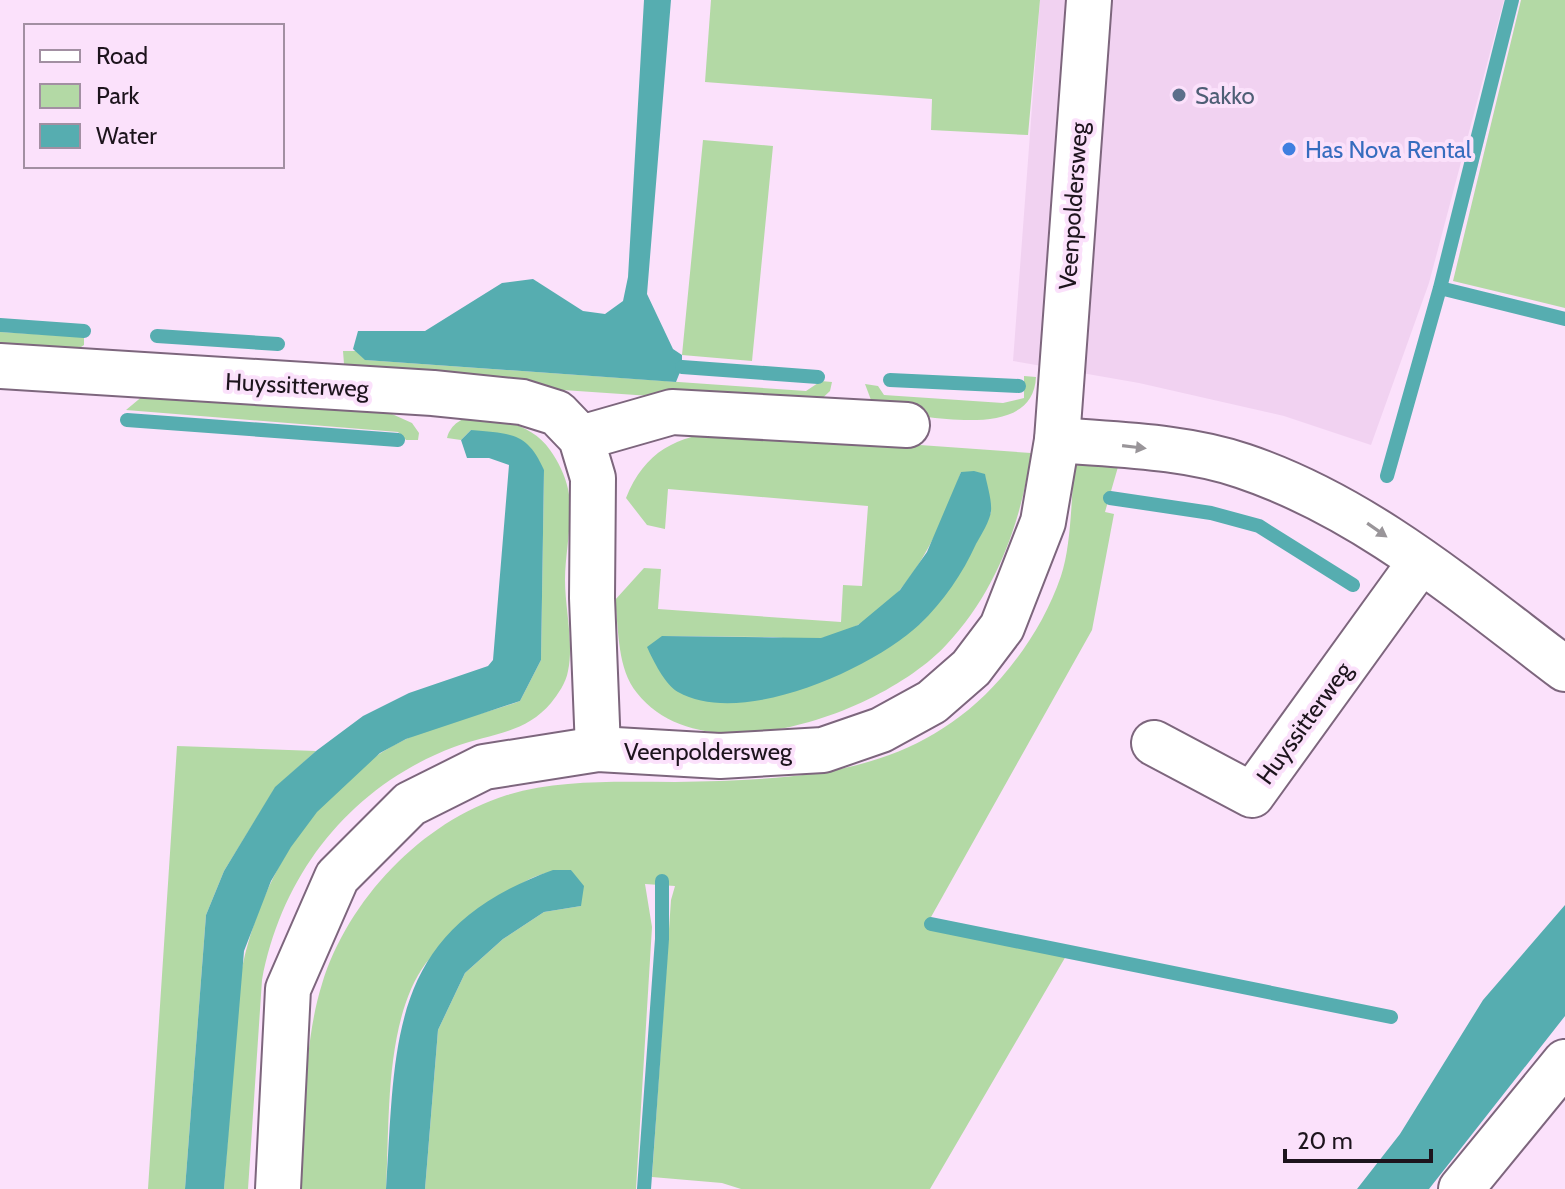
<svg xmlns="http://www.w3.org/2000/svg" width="1565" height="1189" viewBox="0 0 1565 1189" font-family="Cabin,sans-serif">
<rect width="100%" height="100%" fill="#fbe1fb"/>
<path fill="#f1d2f1" d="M 1040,0 L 1504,0 L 1429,283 L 1371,445 L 1284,416 L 1139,383 L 1013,361 Z"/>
<path fill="#b3d9a5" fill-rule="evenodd" d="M 711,0 L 1040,0 L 1028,135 L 931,130 L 932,99 L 705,82 Z
M 1521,0 L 1565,0 L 1565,308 L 1453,281 Z
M 703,140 L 773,146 L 752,361 L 682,355 Z
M 0,332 L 84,337 L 84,345 L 68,356 L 0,351 Z
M 343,351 L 356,351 L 366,360 L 806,391 L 821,381 L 832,382 L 830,391 L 813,407 L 359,376 L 344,364 Z
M 1024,376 L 1036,377 C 1033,442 929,415 885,412 L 871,400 L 865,384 L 878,386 L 884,395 L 1003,403 L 1024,398 Z
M 150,390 L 383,410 L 412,423 L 419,433 L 418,440 L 406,440 L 398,432 L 126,410 Z
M 476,414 C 502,419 534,426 550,450 C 558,461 565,475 568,489 C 574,517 565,551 565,580 C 565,608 574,643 568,671 C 566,683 558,694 551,703 C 525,734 489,734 454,747 C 351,786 282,873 262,980 L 248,1189 L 224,1189 L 239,984 C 254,888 314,784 404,740 C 441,722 482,715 520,701 L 541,660 L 544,470 L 471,430 L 461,440 L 447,438 C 451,423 462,419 476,414 Z
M 725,431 L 1031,453 C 1021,523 996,592 947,644 C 886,711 705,779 637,693 C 617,669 619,630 615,600 L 644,568 L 661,569 L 658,609 L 841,622 L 843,585 L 862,586 L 868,506 L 668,489 L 665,529 L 647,525 L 626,498 C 645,451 676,436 725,431 ZM 961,472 L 991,512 C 972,554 951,589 920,624 L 676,691 L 662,636 C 699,636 736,637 772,637 C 788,638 806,641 822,638 C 900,623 937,539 961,472 Z
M 1075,459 L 1120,460 L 1105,512 L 1114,514 L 1092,630 L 926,926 L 1066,956 L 930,1189 L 741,1189 L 722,1183 L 652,1177 L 671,900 L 675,886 L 645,884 L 652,927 L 636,1189 L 425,1189 L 438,1030 L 465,973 L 503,939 L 544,912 L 581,906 L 571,870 C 534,870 512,888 486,911 C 467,927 441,944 426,963 C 384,1020 390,1121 386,1189 L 301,1189 C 306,1123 302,1048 322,984 C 348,900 421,822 507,795 C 561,779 620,782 675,782 C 799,779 913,778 1001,678 C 1027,648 1048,614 1061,576 C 1072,543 1071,494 1075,459 Z
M 177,746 L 316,751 L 275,788 L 224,871 L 206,915 L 185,1189 L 148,1189 Z"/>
<path fill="#56adb0" d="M 644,0 L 671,0 L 647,294 L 673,349 L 682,355 L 682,367 L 676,382 L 365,360 L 353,349 L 358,331 L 425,331 L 502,283 L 533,279 L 583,311 L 605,314 L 623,301 L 628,277 Z
M 471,430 C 510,434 527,431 544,470 L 541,660 L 520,701 L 406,739 L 380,753 L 317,812 L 291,847 L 271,881 L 244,951 L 224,1189 L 185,1189 L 206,915 L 224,871 L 275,787 L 316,751 L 363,716 L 409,693 L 488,666 L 493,660 L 509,465 L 489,458 L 467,458 L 461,440 Z
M 974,471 L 985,474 C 987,485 992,500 991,511 C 990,521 981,535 976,544 C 963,573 943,602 920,624 C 872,669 742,728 678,692 C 665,685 653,660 647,647 L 662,636 L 821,638 L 858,625 L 900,590 L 927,552 L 961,472 Z
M 553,870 L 571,870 L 584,886 L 581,906 L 544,912 L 503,939 L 465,973 L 438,1030 L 425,1189 L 386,1189 C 396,1040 387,930 553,870 Z
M 1565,905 L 1565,1016 L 1429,1189 L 1357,1189 L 1400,1134 L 1483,1000 Z"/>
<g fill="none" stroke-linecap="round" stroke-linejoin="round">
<path stroke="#56adb0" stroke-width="14" d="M 1440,288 L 1565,319
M 0,325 L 84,331
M 157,336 L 278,344
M 682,367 L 818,377
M 890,380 L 1019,386
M 127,420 L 398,440
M 1387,476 L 1440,288 L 1512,0
M 1110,498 L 1211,513 L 1259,526 L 1353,585
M 931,924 L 1391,1017
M 644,1189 L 662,939 L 662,881"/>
<g stroke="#7d667d" stroke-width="48">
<path id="street" d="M 0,366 L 433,393 L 522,402 L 557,413 L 581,438 L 593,478 L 592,598 L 598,749
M 581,438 L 672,412 L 907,425
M 1057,440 C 1117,445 1185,446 1243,466 C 1365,507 1463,592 1565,669
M 1154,743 L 1252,795 L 1421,561
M 1461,1189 L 1565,1062"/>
</g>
<g stroke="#7d667d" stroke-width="48">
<path id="secondary" d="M 278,1189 L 288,989 L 337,877 L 410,804 L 484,767 L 598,749 L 720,756 L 823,750 L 881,730 L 932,702 L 971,668 L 1002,627 L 1043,522 L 1057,440 L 1089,0"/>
</g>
<use href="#street" stroke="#fff" stroke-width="44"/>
<use href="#secondary" stroke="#fff" stroke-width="44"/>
</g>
<defs><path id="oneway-solid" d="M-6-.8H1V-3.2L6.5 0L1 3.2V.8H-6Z" transform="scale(2)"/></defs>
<g fill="#999599">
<use href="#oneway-solid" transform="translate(1134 447) rotate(7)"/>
<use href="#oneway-solid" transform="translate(1377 530) rotate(35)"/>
</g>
<circle fill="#5c6f8a" stroke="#fbe1fb" stroke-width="3" cx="1179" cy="95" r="8"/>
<circle fill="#3f7fe0" stroke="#fbe1fb" stroke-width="3" cx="1289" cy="149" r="8"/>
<g text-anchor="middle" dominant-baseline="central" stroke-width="8" stroke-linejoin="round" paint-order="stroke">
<g font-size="24" fill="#4e5e75" stroke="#fbe1fb" text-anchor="start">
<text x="1195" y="95">Sakko</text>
</g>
<g font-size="24" fill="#366cbe" stroke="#fbe1fb" text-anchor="start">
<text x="1305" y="149">Has Nova Rental</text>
</g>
<g font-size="24" fill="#1d141d" stroke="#fbe1fb">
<text transform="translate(1073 206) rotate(-86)">Veenpoldersweg</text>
<text transform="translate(297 385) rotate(3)">Huyssitterweg</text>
<text transform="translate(1304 723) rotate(-54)">Huyssitterweg</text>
<text x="708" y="751">Veenpoldersweg</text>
</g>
</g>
<rect x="24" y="24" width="260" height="144" fill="#fbe1fb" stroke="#a28fa2" stroke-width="2"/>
<rect x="40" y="50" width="40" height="12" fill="#ffffff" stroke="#a28fa2" stroke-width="2"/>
<text x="96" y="64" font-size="24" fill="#1d141d">Road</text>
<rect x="40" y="84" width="40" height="24" fill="#b3d9a5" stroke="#a28fa2" stroke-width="2"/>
<text x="96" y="104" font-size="24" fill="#1d141d">Park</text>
<rect x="40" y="124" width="40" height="24" fill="#56adb0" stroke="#a28fa2" stroke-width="2"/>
<text x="96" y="144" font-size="24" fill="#1d141d">Water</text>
<path d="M1285 1149v12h146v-12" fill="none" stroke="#1d141d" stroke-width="4"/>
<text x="1297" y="1149" font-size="24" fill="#1d141d" stroke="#fbe1fb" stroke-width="6" paint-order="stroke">20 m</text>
</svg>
